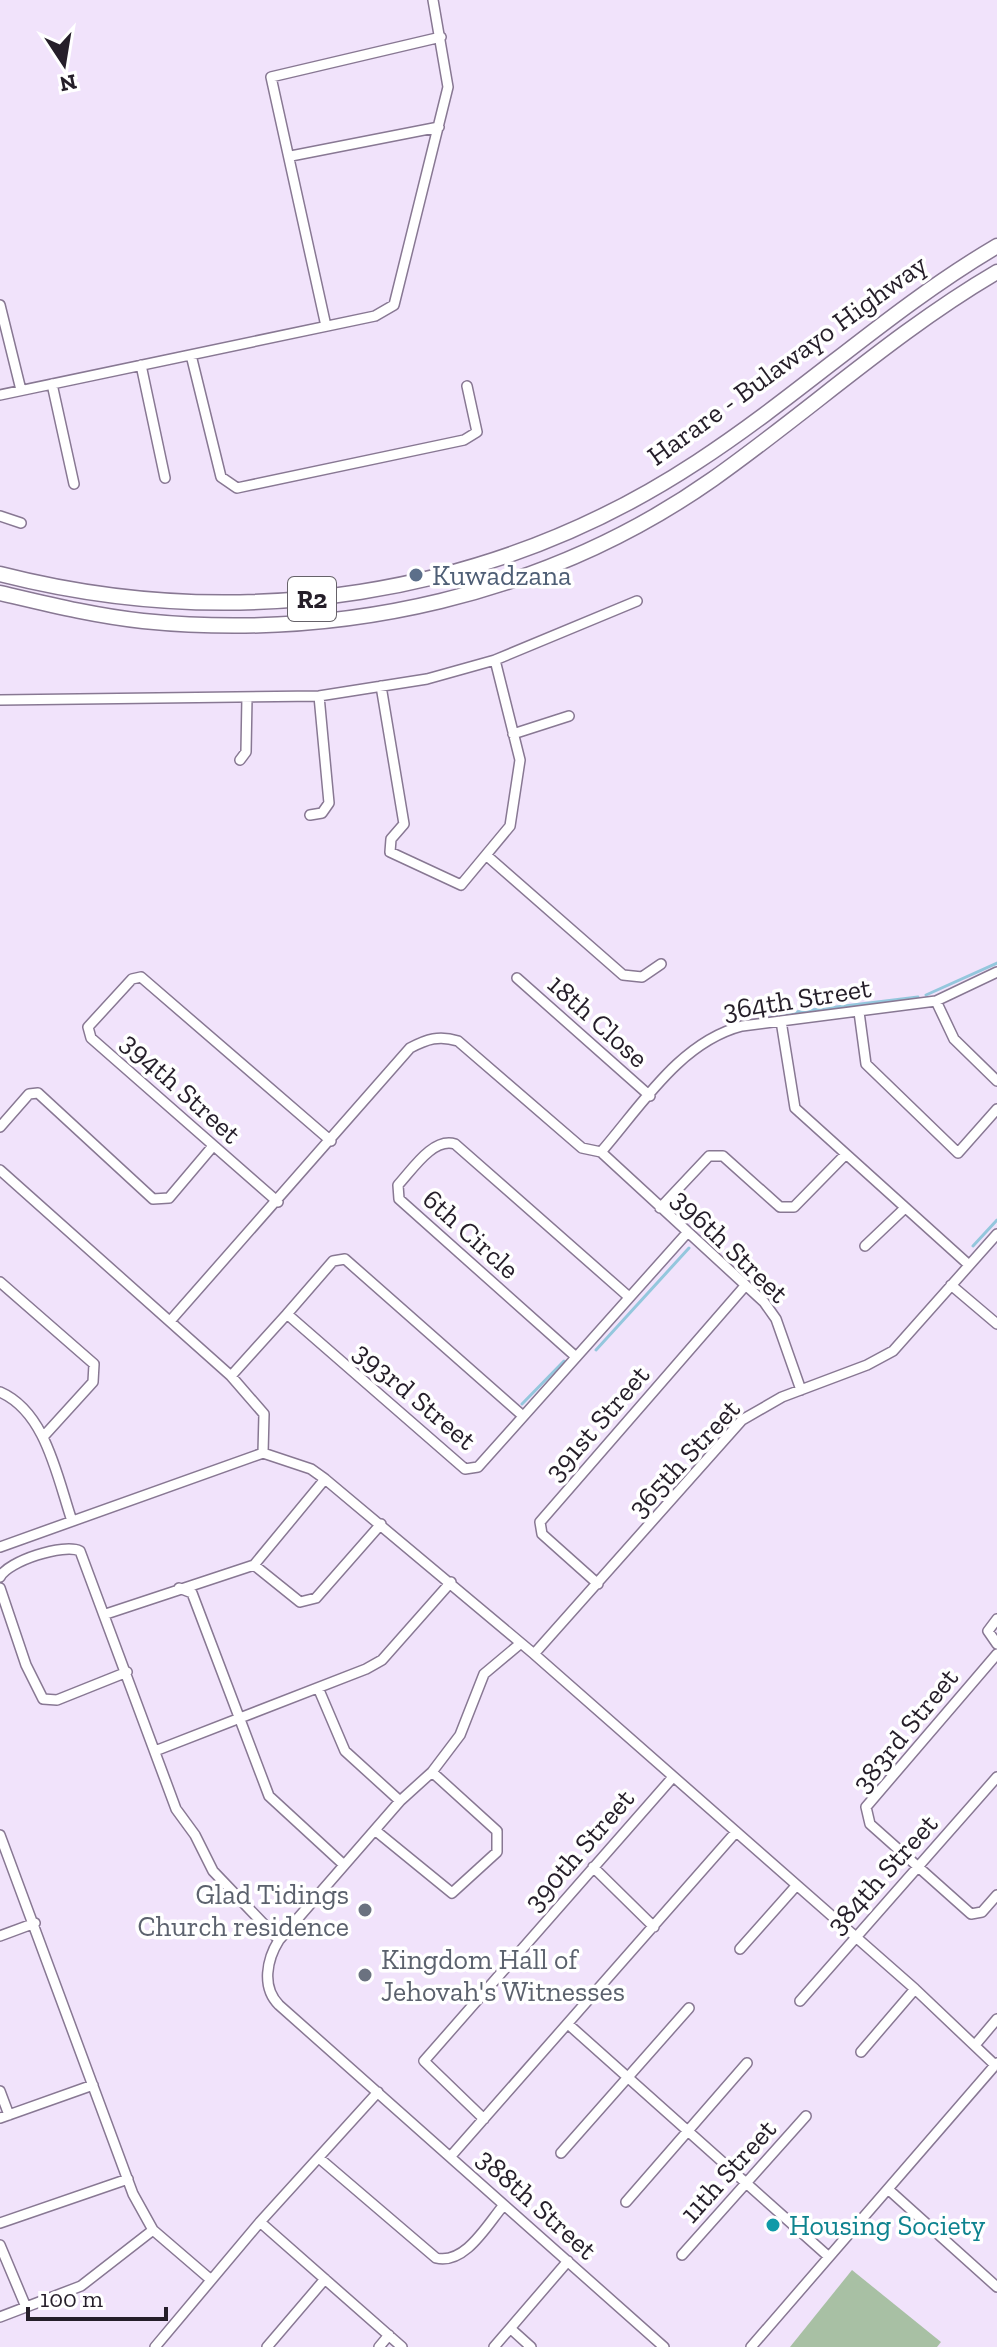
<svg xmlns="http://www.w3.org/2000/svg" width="997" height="2347" viewBox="0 0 997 2347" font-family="'Zilla Slab',serif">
<rect width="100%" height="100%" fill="#f1e3fb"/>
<path fill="#a8c0a4" d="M 852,2270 L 941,2342 L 937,2347 L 790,2347 Z"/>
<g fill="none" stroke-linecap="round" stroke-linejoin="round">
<path stroke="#94c7dd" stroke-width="3" d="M 926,995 L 997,963
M 771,1015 L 918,997
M 973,1246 L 997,1220
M 596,1350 L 689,1248
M 522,1404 L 564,1361"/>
<g stroke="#887893" stroke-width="12">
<path id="minor" d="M 291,156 L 439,127
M 0,305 L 21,390
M 326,326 L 271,77 L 441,37
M 191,355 L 221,477 L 237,488 L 464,440 L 477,432 L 467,386
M 141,365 L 165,478
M 52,384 L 74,484
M 0,395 L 375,316 L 394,305 L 448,87 L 433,0
M 0,516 L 21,523
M 381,686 L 404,824 L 391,839 L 390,852 L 461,885 L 510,826 L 520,760 L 495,660
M 0,700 L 319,696 L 427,679 L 495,660 L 637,601
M 513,734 L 569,716
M 240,760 L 246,752 L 247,697
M 310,815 L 322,813 L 329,803 L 319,696
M 486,855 L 623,975 L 642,977 L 661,964
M 517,978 L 650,1096
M 936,1001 L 954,1039 L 997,1081
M 859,1012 L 866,1064 L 958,1153 L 997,1109
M 781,1021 L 795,1108 L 969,1265
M 0,1127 L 29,1094 L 38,1093 L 153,1199 L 169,1198 L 213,1146
M 601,1152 C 641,1106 680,1042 742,1026 L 936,1001 L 997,972
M 601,1152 L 764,1302 L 776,1319 L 801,1390
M 0,1170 L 231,1376 L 287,1314 L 465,1469 L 478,1467 L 687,1233
M 278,1202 L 91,1038 L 88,1027 L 132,979 L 141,977 L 331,1141
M 660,1208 L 709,1156 L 723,1156 L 780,1207 L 794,1207 L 845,1155
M 865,1246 L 905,1208
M 0,1282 L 94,1364 L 93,1382 L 43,1437
M 951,1285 L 997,1324
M 287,1314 L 333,1261 L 345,1259 L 523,1416
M 171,1320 L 410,1048 C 427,1039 439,1035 458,1041 L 582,1148 L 601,1152
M 575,1356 L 399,1199 L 398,1185 C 412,1170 433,1137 455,1144 L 629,1297
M 231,1376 L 264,1414 L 263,1453 L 311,1469 L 325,1479 L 534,1654 L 915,1989 L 995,2065
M 0,1392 C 46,1412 57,1477 72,1521
M 0,1547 L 263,1453
M 254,1565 L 300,1602 L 316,1598 L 381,1524
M 0,1577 C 8,1561 64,1543 80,1551 L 176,1809 L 195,1835 L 213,1871 L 279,1940
M 598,1584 L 542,1534 L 540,1522 L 745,1286
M 0,1588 L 26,1665 L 43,1699 L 57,1700 L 127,1672
M 179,1588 L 192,1593 L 269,1796 L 344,1865
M 106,1614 L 254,1565 L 325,1479
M 997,1619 L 988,1631 L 997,1644
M 521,1643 L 484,1674 L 460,1735 L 432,1772 L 400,1801 L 279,1940 C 267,1959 261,1987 279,2005 L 664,2347
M 534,1654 L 742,1420 L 782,1397 L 867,1365 L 893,1351 L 997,1234
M 997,1654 L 866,1807 L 870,1824 L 971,1914 L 982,1912 L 997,1895
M 319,1690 L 345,1751 L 400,1801
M 155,1751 L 366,1669 L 382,1660 L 451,1582
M 376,1831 L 452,1893 L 497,1852 L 497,1831 L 432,1772
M 0,1835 L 133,2194 L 153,2230 L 210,2279
M 593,1867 L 654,1927
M 0,1936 L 35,1923
M 740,1949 L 796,1886
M 800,2001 L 997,1777
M 568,2024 L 829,2257
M 975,2045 L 997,2019
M 861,2052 L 915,1989
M 0,2091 L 9,2115
M 0,2118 L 93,2085
M 484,2119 L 424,2061 L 673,1777
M 561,2153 L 689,2008
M 451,2156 L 736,1832
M 319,2158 L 436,2258 C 465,2265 487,2225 503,2206
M 889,2190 L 997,2287
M 626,2202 L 747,2063
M 260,2222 L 402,2347
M 0,2223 L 128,2179
M 0,2245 L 26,2307
M 682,2255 L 806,2116
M 0,2317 L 81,2286 L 153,2230
M 511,2329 L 531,2347
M 155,2347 L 260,2222 L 378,2092
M 267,2347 L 325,2279
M 379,2347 L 389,2335
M 494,2347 L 568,2261
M 751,2347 L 997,2063"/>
</g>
<g stroke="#887893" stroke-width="17">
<path id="highway" d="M 0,574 C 239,635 490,598 697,462 C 800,395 890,309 997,246
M 0,593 C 47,604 95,616 143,621 C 342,641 548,595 713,479 C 808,412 896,331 997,272"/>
</g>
<use href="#minor" stroke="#fff" stroke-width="9"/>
<use href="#highway" stroke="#fff" stroke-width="14"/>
</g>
<circle fill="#5c6f8a" stroke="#fff" stroke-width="3" cx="416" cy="575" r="8"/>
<g fill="#6b7280" stroke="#fff" stroke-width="3">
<circle cx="365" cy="1910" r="8"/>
<circle cx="365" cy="1975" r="8"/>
</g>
<circle fill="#0f9aa8" stroke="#fff" stroke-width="3" cx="773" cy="2225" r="8"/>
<g text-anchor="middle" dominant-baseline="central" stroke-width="7" stroke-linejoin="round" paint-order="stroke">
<rect fill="#fff" stroke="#666269" stroke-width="2" x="288" y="577" width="48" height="44" rx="6"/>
<g font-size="26" font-weight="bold" fill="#251e29">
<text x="312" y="599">R2</text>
</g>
<g font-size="28" fill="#251e29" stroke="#fff">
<text transform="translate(787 360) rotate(-36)">Harare - Bulawayo Highway</text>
<text transform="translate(797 999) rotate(-9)">364th Street</text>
<text transform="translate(598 1021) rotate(42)">18th Close</text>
<text transform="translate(181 1088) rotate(42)">394th Street</text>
<text transform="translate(471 1234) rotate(42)">6th Circle</text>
<text transform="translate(730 1246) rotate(44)">396th Street</text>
<text transform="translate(415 1396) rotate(40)">393rd Street</text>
<text transform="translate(597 1423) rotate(-49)">391st Street</text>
<text transform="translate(684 1458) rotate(-47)">365th Street</text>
<text transform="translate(905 1730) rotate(-51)">383rd Street</text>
<text transform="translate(579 1850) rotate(-49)">390th Street</text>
<text transform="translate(882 1874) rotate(-48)">384th Street</text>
<text transform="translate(728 2171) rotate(-48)">11th Street</text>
<text transform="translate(537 2204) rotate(42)">388th Street</text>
</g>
<g font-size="28" fill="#4e5e75" stroke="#fff" text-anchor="start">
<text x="432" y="575">Kuwadzana</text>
</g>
<g font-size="28" fill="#5b616d" stroke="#fff" text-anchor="end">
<text x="349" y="1894">Glad Tidings<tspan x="349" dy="32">Church residence</tspan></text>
<text x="381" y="1959" text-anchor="start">Kingdom Hall of<tspan x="381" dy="32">Jehovah's Witnesses</tspan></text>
</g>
<g font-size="28" fill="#0d838f" stroke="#fff" text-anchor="start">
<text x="789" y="2225">Housing Society</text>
</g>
</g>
<g transform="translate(64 64) rotate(168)" stroke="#ffffff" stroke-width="6" paint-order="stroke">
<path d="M0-6L14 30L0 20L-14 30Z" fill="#251e29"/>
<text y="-12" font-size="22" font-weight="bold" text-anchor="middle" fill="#251e29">N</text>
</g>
<path d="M28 2307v12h138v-12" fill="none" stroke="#251e29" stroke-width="4"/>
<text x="40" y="2307" font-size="24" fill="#251e29" stroke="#ffffff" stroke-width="6" paint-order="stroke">100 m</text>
</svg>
